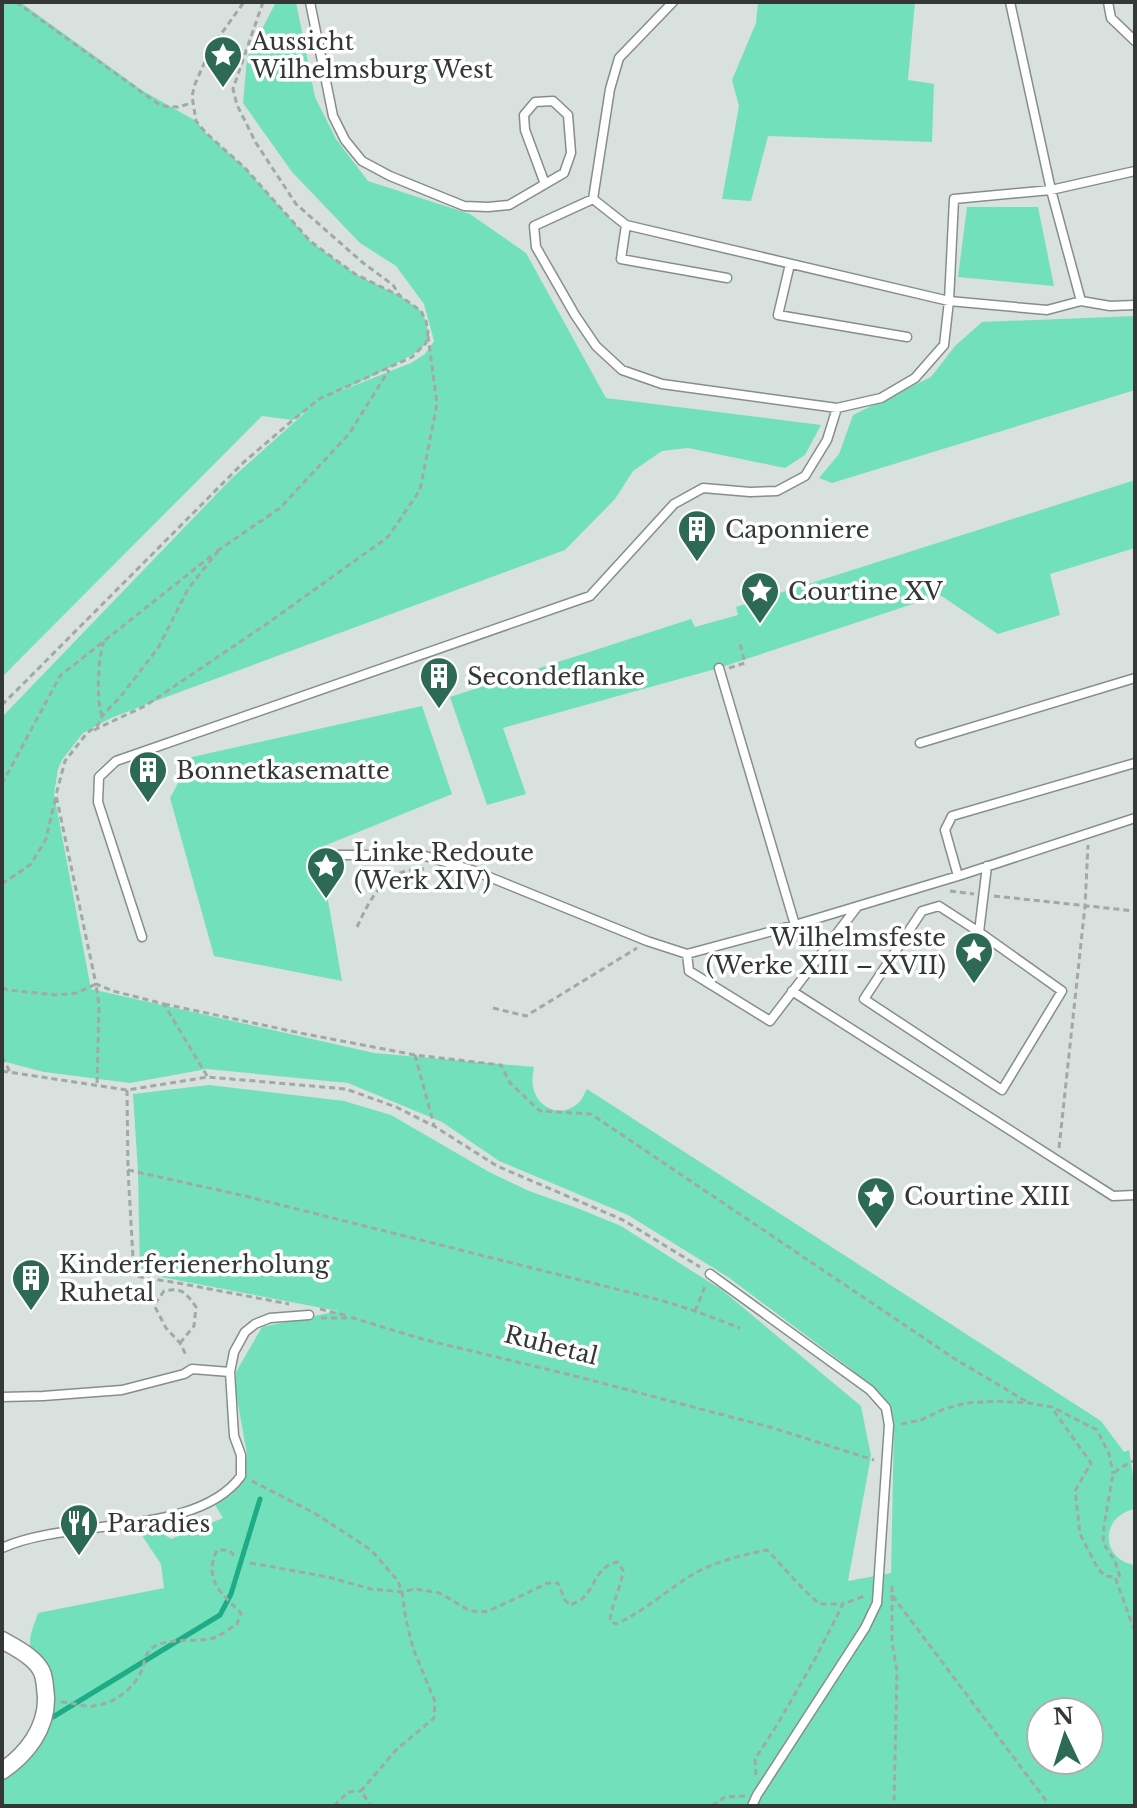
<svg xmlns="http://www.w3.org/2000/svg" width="1137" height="1808" viewBox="0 0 1137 1808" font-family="'Libre Baskerville',serif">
<rect width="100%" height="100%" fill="#d8e1dd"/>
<path fill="#72e1bb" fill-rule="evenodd" d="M 2,2 L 20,2 L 143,91 L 196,121 L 206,133 L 245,168 L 310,241 L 355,274 L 400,296 L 421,311 L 426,321 L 428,332 L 426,343 L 420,350 L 387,369 L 335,393 L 411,363 L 425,354 L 434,341 L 424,304 L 396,266 L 360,243 L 292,172 L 243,103 L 247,58 L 276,2 L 296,2 L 315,97 L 336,139 L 368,181 L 470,214 L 526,253 L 606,398 L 821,425 L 805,455 L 785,468 L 688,448 L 662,451 L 633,471 L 615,499 L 565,550 L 158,700 L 111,718 L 83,733 L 62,760 L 58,769 L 54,794 L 91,989 L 374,1053 L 534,1067 C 533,1073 532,1080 533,1086 C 536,1107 559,1118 576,1105 C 582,1101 584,1094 587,1089 L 1101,1421 L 1124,1452 L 1129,1450 L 1135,1488 L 1135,1509 C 1100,1516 1100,1559 1135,1565 L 1135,1806 L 2,1806 L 2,1781 C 33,1760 55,1731 54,1693 C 53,1685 53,1675 49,1668 C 46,1660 37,1656 32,1650 C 26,1640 35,1623 38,1613 L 164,1588 L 161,1564 L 143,1537 L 142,1526 L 150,1525 L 171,1539 L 223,1518 L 215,1505 L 232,1494 L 243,1481 L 247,1454 L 236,1393 L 236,1372 L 262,1327 L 338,1311 L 140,1273 L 138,1172 L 133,1094 L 209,1085 L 344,1101 L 391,1115 L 491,1173 L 529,1191 L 577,1208 L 621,1226 L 722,1290 L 861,1406 L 871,1456 L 848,1581 L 891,1573 L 894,1426 L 890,1406 L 851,1369 L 728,1277 L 628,1215 L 499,1161 L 442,1122 L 348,1083 L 207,1069 L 130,1083 L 44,1072 L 2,1061 L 2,717 L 231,479 L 309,409 L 293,420 L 262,416 L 2,677 ZM 1041,1712 L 1089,1712 L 1089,1760 L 1041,1760 Z
M 758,2 L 915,2 L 908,80 L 934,84 L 932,142 L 768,136 L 751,201 L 722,199 L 739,106 L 732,80 L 756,23 Z
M 967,207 L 1038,207 L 1054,286 L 958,277 Z
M 1135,316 L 1135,390 L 832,483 L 819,478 L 839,454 L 853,415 L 931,377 L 955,346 L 982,322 Z
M 1135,480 L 1135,548 L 1050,574 L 1060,615 L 998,634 L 940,595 L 719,668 L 503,728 L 526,794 L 487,805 L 450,697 L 691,619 L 695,627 L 738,615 L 736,607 Z
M 422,706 L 452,794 L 319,848 L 342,981 L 214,956 L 170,798 L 192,757 Z"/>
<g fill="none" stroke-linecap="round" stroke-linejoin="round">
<path stroke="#1dac86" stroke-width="5" d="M 53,1717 L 220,1615 L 231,1594 L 260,1499"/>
<g stroke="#868e8b" stroke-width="11">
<path id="lane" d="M 310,2 L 333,116 L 345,140 L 362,161 L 390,176 L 464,206 L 488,207 L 509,205 L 564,173 L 571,153 L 568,115 L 553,101 L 535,102 L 524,115 L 525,130 L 545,184
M 673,2 L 619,58 L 610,89 L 593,199 L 626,225 L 949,301 L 1047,310 L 1081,301
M 1010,2 L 1051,190 L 1081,301 L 1110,306 L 1135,305
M 1108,2 L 1111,18 L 1135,41
M 593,199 L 534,226 L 536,247 L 575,315 L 596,346 L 622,370 L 662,384 L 837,408 L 881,398 L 915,378 L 944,345 L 949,301 L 954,199 L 1051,190 L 1135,171
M 626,225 L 621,259 L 727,278
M 790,264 L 778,315 L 907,337
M 719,668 L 795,925
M 920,743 L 1135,678
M 318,855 L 422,855 L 472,870 L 647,941 L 687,954 L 795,925 L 958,876 L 1135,818
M 958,876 L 945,830 L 952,816 L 1135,763
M 979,932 L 939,906 L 922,911 L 864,999 L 1002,1090 L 1062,991 L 979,932 L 987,866
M 142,937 L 98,802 L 99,777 L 116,761 L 590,596 L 674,504 L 703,488 L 750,492 L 777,491 L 805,476 L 827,440 L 837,408
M 687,954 L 689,971 L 770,1021 L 857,907
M 792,991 L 1113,1196 L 1135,1195
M 710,1274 L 870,1390 L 886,1408 L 889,1425 L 877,1603 L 865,1628 L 757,1795 L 752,1806
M 2,1397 L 43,1396 L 122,1390 L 184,1374 L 192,1369 L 230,1372
M 2,1548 C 70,1517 197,1537 241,1476 L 241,1455 L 234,1436 L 230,1372 L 234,1352 L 245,1332 L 255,1324 L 270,1318 L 309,1315"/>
</g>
<g stroke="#868e8b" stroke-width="19">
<path id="street" d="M 2,1640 C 16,1648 35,1657 42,1672 C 45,1679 45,1689 46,1697 C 47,1728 27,1754 2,1771"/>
</g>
<path stroke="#a1a9a5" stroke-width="3" stroke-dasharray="6 4" stroke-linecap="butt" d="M 16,2 L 161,106 L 178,107 L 192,103
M 263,2 L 233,89 L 237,105 L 256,143 L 296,204 L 362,262 L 393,285 L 400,296
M 217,551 L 280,508 L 349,434 L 389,370
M 729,668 L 745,663 L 739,640
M 2,705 L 244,462 L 293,420 L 319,399 L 412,357 L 426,343 L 428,332 L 426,321 L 421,311 L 400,296 L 355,274 L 310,241 L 245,168 L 206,133 L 196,121 L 192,96 L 195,84 L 211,48 L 244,2
M 102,716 C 96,703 98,654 104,642
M 94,730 L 145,706 L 265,625 L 388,537 L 420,490 L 437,404 L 428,336
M 2,784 L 60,676 L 211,556
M 2,884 L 31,864 L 46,839 L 56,796
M 950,891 L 974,894
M 994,896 L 1135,911
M 357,927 C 371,897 385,868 424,869
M 2,988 L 8,990 L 56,995 L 77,993 L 96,984 L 99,1006 L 97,1085
M 164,1004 L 305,1034 L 415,1055 L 501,1065 L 510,1083 L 540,1111 L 591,1114 L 955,1359 L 1029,1403
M 493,1008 L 526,1016 L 637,948
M 415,1055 L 434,1125
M 2,1057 L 10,1072
M 2,1071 L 127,1090 L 208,1077 L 346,1089 L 396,1107 L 434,1126 L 497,1166 L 623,1220 L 700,1267
M 207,1076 L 164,1004 L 113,991 L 96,984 L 56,795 L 65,761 L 87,733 L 98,725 L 102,716 L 121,696 L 158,648 L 188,589 L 218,551
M 127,1090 L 128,1170 L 134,1276 L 178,1283 L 289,1304
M 1059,1148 L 1085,906 L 1088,845
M 128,1170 L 245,1196 L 660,1300 L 695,1311 L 740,1328
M 320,1309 L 348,1316
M 695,1311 L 706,1284
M 321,1318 L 353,1318 L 422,1339 L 579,1377 L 773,1428 L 874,1460
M 180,1343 L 194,1326 L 196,1307 C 186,1293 182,1287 164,1291 L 154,1305 L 166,1328 L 180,1343 L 187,1357
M 1054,1411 L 1091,1463 L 1075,1491 L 1080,1534 L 1098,1569 L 1105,1576 L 1115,1577 L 1135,1632
M 901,1424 L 921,1420 L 944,1409 L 966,1403 L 997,1401 L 1029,1403 L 1052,1407 L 1097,1430 L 1109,1454 L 1113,1474
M 252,1481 L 316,1514 L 371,1550 L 398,1581 L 402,1592 L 406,1620 L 413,1648 L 435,1702 L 434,1718 L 396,1750 L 361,1791 L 371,1806
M 250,1563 L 328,1577 L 371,1589 L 402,1592 L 415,1589 L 440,1593 L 468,1610 L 479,1612 L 489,1611 L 548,1583 L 558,1583 L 565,1600 L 570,1605 C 571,1605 581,1600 582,1599 C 595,1588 595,1567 617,1562 L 623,1570 C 621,1588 612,1603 610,1621 L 616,1624 C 645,1611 668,1589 695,1573 C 717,1561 742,1555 767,1550 C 785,1568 800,1588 820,1604 L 843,1604
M 1120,1577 L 1115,1561 L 1103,1543 L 1104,1526 L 1113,1474 L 1120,1468 L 1133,1461
M 892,1586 L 892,1595 L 1050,1806
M 892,1595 L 892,1642 L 897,1671 L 894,1806
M 61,1702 C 70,1702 77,1705 86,1706 C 107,1708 132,1692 141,1672 C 145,1663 144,1652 155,1646 C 171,1638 193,1642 210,1639 C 219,1637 229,1629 237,1624 L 241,1613 C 221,1593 203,1580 217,1550 L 229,1550 L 236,1558
M 756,1775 L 755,1759 L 777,1725 L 815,1659 L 843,1604 L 867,1595
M 334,1806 L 348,1792 L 361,1791
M 712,1806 L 725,1797 L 745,1796"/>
<use href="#lane" stroke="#fff" stroke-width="8"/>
<use href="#street" stroke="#fff" stroke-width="16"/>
</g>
<defs>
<g id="sight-pin" transform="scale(2)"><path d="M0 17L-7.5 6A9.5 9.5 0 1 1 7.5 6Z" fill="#2d6a56" stroke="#fff"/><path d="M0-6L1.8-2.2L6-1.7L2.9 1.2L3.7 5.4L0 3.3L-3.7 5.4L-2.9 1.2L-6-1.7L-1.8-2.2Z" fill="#fff"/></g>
<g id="building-pin" transform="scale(2)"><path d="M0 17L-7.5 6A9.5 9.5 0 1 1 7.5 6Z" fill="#2d6a56" stroke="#fff"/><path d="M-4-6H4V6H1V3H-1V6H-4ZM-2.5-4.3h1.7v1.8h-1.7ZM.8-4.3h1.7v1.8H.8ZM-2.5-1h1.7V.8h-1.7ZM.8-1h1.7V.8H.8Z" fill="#fff"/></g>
<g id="restaurant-pin" transform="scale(2)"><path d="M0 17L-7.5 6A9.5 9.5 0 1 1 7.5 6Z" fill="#2d6a56" stroke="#fff"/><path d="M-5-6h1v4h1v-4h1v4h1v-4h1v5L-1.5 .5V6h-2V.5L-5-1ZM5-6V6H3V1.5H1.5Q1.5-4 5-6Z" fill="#fff"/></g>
</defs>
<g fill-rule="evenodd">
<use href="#sight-pin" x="223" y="55"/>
<use href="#building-pin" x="697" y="529"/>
<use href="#sight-pin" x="760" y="591"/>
<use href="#building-pin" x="439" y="676"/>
<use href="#building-pin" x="148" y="770"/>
<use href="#sight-pin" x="326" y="866"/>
<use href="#sight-pin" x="974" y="951"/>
<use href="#sight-pin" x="876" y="1196"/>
<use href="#building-pin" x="31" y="1278"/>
<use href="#restaurant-pin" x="79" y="1523"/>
</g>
<g text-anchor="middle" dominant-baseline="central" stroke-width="7" stroke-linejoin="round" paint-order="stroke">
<g font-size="24" fill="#333735" stroke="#fff" text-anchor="start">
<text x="251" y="41">Aussicht<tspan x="251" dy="28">Wilhelmsburg West</tspan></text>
<text x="725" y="529">Caponniere</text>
<text x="788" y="591">Courtine XV</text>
<text x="467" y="676">Secondeflanke</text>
<text x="176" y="770">Bonnetkasematte</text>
<text x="354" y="852">Linke Redoute<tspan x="354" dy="28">(Werk XIV)</tspan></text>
<text x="946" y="937" text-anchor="end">Wilhelmsfeste<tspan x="946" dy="28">(Werke XIII – XVII)</tspan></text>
<text x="904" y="1196">Courtine XIII</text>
<text x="59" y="1264">Kinderferienerholung<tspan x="59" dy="28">Ruhetal</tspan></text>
<text x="107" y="1523">Paradies</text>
</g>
<g font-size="24" fill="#333735" stroke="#fff">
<text transform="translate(551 1345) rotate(14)">Ruhetal</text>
</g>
</g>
<rect width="1137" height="1808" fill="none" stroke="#333735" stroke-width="8"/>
<g transform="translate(1065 1736) rotate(356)"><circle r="38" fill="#ffffff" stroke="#adafae" stroke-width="2"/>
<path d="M0-6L14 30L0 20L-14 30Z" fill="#2d6a56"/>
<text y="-12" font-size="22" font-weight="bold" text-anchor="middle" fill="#333735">N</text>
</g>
</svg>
